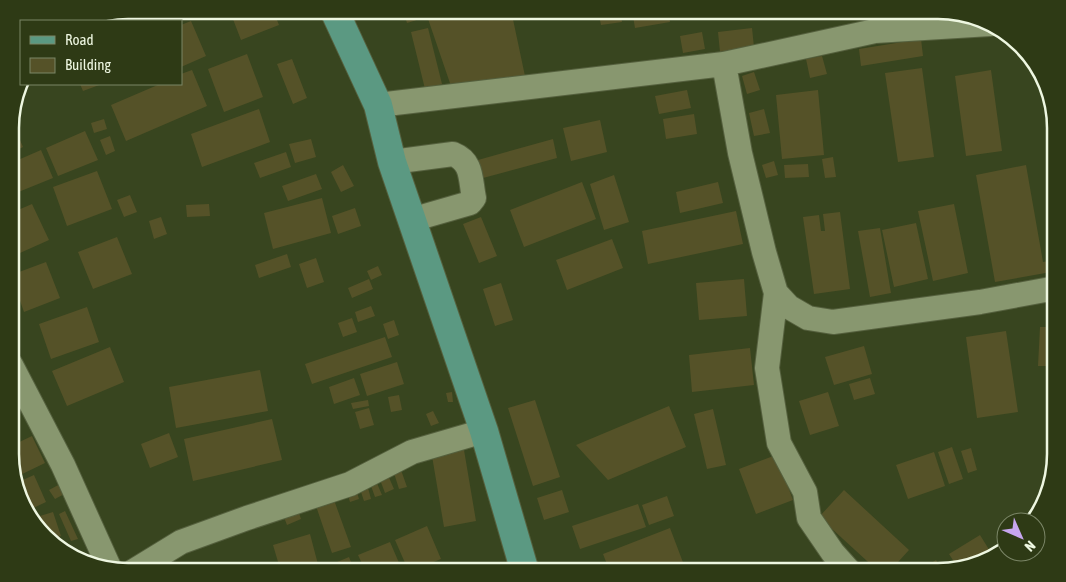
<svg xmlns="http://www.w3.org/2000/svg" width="1066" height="582" viewBox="0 0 1066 582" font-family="'Asap Condensed',sans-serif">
<rect width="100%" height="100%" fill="#38451f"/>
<path fill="#555228" d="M 241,10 L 273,10 L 279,25 L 241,40 L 231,14 Z
M 403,10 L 417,10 L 420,19 L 407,23 Z
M 425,10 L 511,10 L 525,76 L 453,92 Z
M 598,10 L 620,10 L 622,22 L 601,25 Z
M 632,10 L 668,10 L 670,22 L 635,28 Z
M 775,10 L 793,10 L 793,13 L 776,16 Z
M 799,10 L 824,10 L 824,11 L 800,15 Z
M 191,21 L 206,56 L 181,67 L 181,25 Z
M 428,28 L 442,84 L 425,89 L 411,32 Z
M 752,28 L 754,47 L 720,52 L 718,32 Z
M 702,32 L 705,49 L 683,53 L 680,36 Z
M 921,39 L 923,56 L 861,66 L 859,49 Z
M 247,54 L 263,97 L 224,112 L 208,69 Z
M 822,56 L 827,74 L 810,78 L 806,59 Z
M 292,59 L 307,98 L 293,104 L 277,64 Z
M 922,68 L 934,157 L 898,162 L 885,73 Z
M 192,70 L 207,106 L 126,141 L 111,105 L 160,84 L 181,84 L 181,74 Z
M 991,70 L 1002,151 L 966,156 L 955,76 Z
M 754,72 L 760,90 L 747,94 L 742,76 Z
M 80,84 L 102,84 L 83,91 Z
M 687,90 L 691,108 L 659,114 L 655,96 Z
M 818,90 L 824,155 L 782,159 L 776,95 Z
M 259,109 L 270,142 L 202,167 L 191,134 Z
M 764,109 L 770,133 L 754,136 L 749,113 Z
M 694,114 L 697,134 L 666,139 L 663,119 Z
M 11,119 L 23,147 L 11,153 Z
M 104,119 L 107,129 L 94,133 L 91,123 Z
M 600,120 L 607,152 L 571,161 L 563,128 Z
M 85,131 L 98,160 L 58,176 L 46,148 Z
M 110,136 L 115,151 L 106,155 L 100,140 Z
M 311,139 L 316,157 L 295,163 L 289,144 Z
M 553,139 L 557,158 L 483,178 L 478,160 Z
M 41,150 L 53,178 L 11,195 L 11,163 Z
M 286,152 L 291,167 L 260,178 L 254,163 Z
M 833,157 L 836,177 L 825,178 L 822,159 Z
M 774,161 L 778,175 L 766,178 L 762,165 Z
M 808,164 L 809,177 L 785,178 L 784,165 Z
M 343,165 L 354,186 L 341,192 L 331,172 Z
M 1026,165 L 1043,262 L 1049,261 L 1051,272 L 995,282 L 976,175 Z
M 97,171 L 112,209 L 67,226 L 53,187 Z
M 316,174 L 322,189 L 288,201 L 282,186 Z
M 614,175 L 629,222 L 604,230 L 590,184 Z
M 582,182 L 596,219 L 524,247 L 510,210 Z
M 718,182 L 723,203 L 680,213 L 676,192 Z
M 130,195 L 137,212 L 124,217 L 117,200 Z
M 322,198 L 331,233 L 273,249 L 264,213 Z
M 32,204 L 49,240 L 11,257 L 11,213 Z
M 209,204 L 210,216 L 187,217 L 186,205 Z
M 954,204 L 968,273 L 933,281 L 918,211 Z
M 355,208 L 361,226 L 338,234 L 332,216 Z
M 736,211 L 743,244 L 648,264 L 642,231 Z
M 840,212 L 850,289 L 814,294 L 803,217 L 819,215 L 821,231 L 825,231 L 823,214 Z
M 1056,212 L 1056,233 L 1055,233 L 1050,213 Z
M 161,217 L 167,234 L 154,239 L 149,221 Z
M 481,217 L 497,256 L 479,263 L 463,224 Z
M 916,223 L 928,279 L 894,287 L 882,230 Z
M 880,228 L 891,293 L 870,297 L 858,231 Z
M 117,237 L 132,274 L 93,289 L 78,252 Z
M 612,239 L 623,268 L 567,290 L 556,260 Z
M 287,254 L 291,267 L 259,278 L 255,265 Z
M 316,258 L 324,282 L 307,288 L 299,264 Z
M 46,262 L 60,298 L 24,312 L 11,275 Z
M 378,266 L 382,275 L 371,280 L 367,271 Z
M 369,279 L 373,289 L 352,298 L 348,288 Z
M 744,279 L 747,316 L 699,320 L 696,283 Z
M 501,283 L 513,320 L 495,326 L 483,289 Z
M 371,306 L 375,316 L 358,322 L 355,312 Z
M 87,307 L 99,342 L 51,359 L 39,324 Z
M 352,318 L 357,332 L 343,337 L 338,323 Z
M 394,320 L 399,335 L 388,339 L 383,324 Z
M 1040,327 L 1056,327 L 1056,366 L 1038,366 Z
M 1006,331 L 1018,412 L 977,418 L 966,337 Z
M 385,337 L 392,357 L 312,384 L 305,364 Z
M 864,346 L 872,374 L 834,385 L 825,357 Z
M 110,347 L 124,382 L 67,406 L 52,371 Z
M 750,348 L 754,385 L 692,392 L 689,355 Z
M 397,362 L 404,384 L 367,396 L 360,374 Z
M 260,370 L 268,411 L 176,428 L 169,387 Z
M 354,378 L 360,395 L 334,404 L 329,387 Z
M 870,378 L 875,394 L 854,400 L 849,384 Z
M 452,392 L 453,402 L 448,402 L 446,393 Z
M 828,392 L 839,426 L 810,435 L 799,401 Z
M 399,395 L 402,410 L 391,412 L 388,397 Z
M 368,400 L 369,406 L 353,409 L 351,403 Z
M 535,400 L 560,477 L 533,486 L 508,408 Z
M 669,406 L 686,447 L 608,480 L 576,445 Z
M 369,408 L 374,425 L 360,429 L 355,412 Z
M 713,409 L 726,465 L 707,469 L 694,414 Z
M 433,411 L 439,423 L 431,426 L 426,414 Z
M 272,419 L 282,460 L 193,481 L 184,439 Z
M 169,433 L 178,457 L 150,468 L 141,444 Z
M 32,436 L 45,463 L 14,478 L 11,469 L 11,446 Z
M 952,447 L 963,479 L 949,484 L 938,452 Z
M 971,448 L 977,470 L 968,473 L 961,451 Z
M 464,450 L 476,521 L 444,527 L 432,456 Z
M 934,452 L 945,486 L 908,499 L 896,465 Z
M 776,455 L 793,500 L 756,514 L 739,469 Z
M 401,470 L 407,487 L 399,489 L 394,473 Z
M 387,473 L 394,489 L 385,493 L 379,477 Z
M 34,475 L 46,502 L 27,511 L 16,483 Z
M 376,481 L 382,495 L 375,497 L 370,483 Z
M 62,483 L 68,492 L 55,499 L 49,490 Z
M 367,484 L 371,499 L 364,501 L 359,486 Z
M 355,486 L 359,499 L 350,502 L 346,489 Z
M 562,490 L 569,512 L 544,520 L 537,498 Z
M 844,490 L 909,550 L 889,572 L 879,572 L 819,517 Z
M 667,496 L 674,516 L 649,525 L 642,505 Z
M 334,500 L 351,547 L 332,553 L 316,506 Z
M 638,504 L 646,527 L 580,549 L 572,526 Z
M 297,507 L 301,519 L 287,525 L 282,512 Z
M 65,511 L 78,539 L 71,541 L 59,514 Z
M 53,512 L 61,536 L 55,538 L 58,546 L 30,519 Z
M 427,526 L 441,559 L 409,572 L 395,540 Z
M 670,528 L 684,565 L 666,572 L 610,572 L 603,554 Z
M 310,534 L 320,572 L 281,572 L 273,545 Z
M 980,535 L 993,556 L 958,568 L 949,554 Z
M 390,542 L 403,572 L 366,572 L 358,555 Z
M 349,557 L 355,572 L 333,572 L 330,565 Z
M 936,560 L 943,572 L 917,572 Z
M 204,563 L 207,572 L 177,572 Z"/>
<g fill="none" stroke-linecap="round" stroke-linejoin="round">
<g stroke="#55603e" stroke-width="26">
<path id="minor" d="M 109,21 L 139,10
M 724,64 L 740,153 L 764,252 L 776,293 L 789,307 L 808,318 L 833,322 L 980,302 L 1056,288
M 378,105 L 724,64 L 875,31 L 990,24
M 392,162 L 453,154 C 473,162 470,179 474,198 L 470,203 L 411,220
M 776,293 L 767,368 L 779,443 L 805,492 L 809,518 L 833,553 L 850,572
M 11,365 L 63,465 L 109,567
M 132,572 L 181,542 L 247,518 L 350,484 L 412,452 L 484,431"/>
</g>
<g stroke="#55603e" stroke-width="30">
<path id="major" d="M 334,10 L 378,105 L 392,162 L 484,431 L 525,572"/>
</g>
<use href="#minor" stroke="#88976f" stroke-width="24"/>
<use href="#major" stroke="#5b9982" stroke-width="28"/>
</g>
<path d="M0 0H1066V582H0ZM128 19H938A109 109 0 0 1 1047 128V454A109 109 0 0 1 938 563H128A109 109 0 0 1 19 454V128A109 109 0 0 1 128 19Z" fill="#2e3a15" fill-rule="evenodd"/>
<path fill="none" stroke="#eef7e1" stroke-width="2.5" d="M128 19H938A109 109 0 0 1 1047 128V454A109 109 0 0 1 938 563H128A109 109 0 0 1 19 454V128A109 109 0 0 1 128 19Z"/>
<rect x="20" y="20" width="162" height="65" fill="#2e3a15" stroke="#7b8667"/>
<rect x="30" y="36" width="25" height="8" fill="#5b9982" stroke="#7b8667"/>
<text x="65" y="45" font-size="15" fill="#eef7e1">Road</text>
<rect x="30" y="58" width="25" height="15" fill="#555228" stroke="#7b8667"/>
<text x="65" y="70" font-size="15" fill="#eef7e1">Building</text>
<g transform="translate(1021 537) rotate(135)"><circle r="24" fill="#2e3a15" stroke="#7b8667"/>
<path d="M0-4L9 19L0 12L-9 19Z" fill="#c7a6ef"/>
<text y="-8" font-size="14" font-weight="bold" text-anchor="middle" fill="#eef7e1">N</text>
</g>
</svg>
